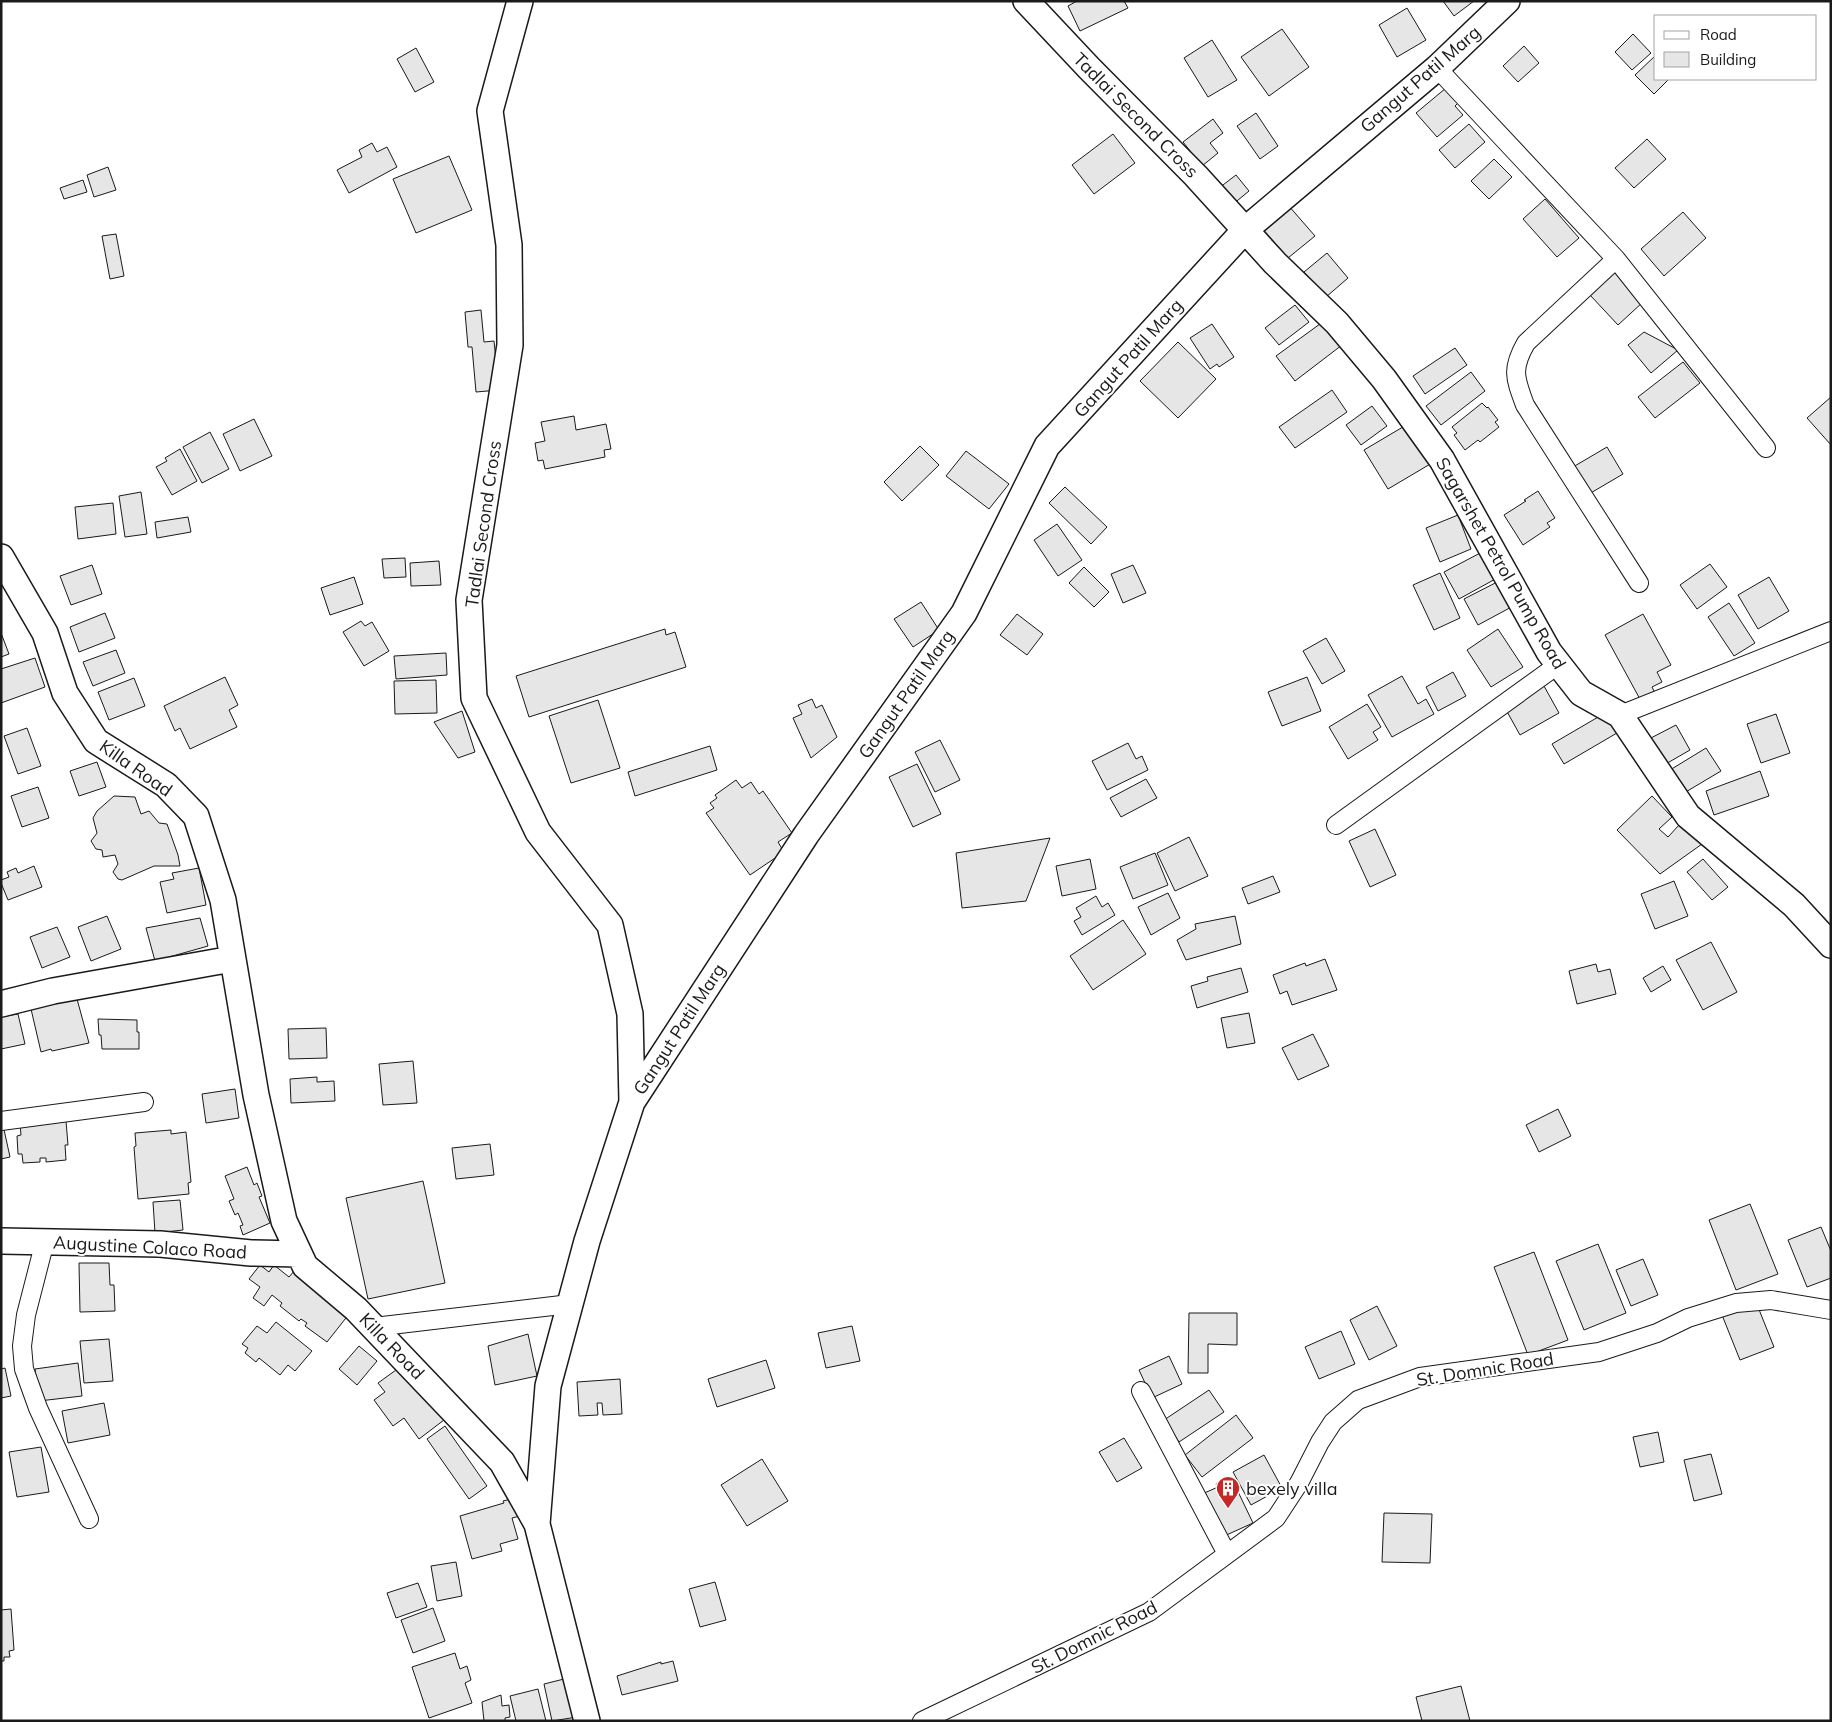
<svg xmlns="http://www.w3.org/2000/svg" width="1832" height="1722" viewBox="0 0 1832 1722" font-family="Mulish,sans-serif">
<rect width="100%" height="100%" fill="#fff"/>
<path fill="#e6e6e6" stroke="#1a1a1a" d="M 1077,1 L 1124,1 L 1128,8 L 1080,31 L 1068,6 Z
M 1443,1 L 1474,1 L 1454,16 Z
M 1407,8 L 1426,40 L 1397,57 L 1379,25 Z
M 1282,29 L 1309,67 L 1269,96 L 1241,57 Z
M 1633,34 L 1651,53 L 1632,70 L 1615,52 Z
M 1212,40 L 1237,80 L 1208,97 L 1184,58 Z
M 1524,46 L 1539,63 L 1518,82 L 1503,66 Z
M 416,48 L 434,82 L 415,92 L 397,59 Z
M 1656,55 L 1656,79 L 1669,79 L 1654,94 L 1635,75 Z
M 1446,88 L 1459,102 L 1455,106 L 1463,115 L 1437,137 L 1416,113 Z
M 1256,113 L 1278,146 L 1260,159 L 1237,126 Z
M 1213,119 L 1223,133 L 1210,143 L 1218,153 L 1202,166 L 1183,142 Z
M 1469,124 L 1485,142 L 1455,168 L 1439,150 Z
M 1113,134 L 1135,163 L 1094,194 L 1072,165 Z
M 1647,139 L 1666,159 L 1634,188 L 1615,168 Z
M 372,143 L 377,152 L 387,147 L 397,167 L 349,193 L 337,170 L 362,157 L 359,150 Z
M 449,156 L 472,210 L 416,233 L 393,179 Z
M 1494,159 L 1512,177 L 1489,199 L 1471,181 Z
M 108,167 L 116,190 L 94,197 L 87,175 Z
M 1236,175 L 1249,191 L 1232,205 L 1219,188 Z
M 83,180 L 87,192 L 64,199 L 60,188 Z
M 1545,199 L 1579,238 L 1557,257 L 1523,219 Z
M 1288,205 L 1315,236 L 1288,258 L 1261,227 Z
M 1683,212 L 1706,238 L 1664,276 L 1641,249 Z
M 116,234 L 124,276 L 110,279 L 102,236 Z
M 1327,253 L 1348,278 L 1326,297 L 1304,272 Z
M 1615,272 L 1643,302 L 1618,325 L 1590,295 Z
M 1295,305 L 1309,322 L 1279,345 L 1265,328 Z
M 481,310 L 484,342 L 494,341 L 499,390 L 476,392 L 472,347 L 468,347 L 465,312 Z
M 1324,321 L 1342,345 L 1295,381 L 1276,356 Z
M 1212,324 L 1234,357 L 1219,367 L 1217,364 L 1210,369 L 1190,338 Z
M 1644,332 L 1678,350 L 1651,373 L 1628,345 Z
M 1178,342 L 1216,379 L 1178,418 L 1140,381 Z
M 1455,348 L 1467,365 L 1425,394 L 1413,376 Z
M 1683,362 L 1700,383 L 1655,418 L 1638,397 Z
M 1471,372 L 1485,391 L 1441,425 L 1426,406 Z
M 1332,390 L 1347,412 L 1295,448 L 1279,427 Z
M 1831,397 L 1831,445 L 1807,418 Z
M 1482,403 L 1487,408 L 1488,407 L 1498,420 L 1495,422 L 1499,427 L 1480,442 L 1478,440 L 1465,450 L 1454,435 L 1457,433 L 1452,427 Z
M 1372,406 L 1387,426 L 1361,445 L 1346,425 Z
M 574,416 L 576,430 L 606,424 L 611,449 L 604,450 L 605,457 L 545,469 L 543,460 L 538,461 L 535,443 L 545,441 L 541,422 Z
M 254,419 L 272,456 L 240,471 L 223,434 Z
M 1413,421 L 1437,460 L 1388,489 L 1364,450 Z
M 210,432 L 229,469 L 202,483 L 183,447 Z
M 920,446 L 939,465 L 902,501 L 884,482 Z
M 1607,447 L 1623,474 L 1589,494 L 1573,467 Z
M 180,449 L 197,481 L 172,495 L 156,467 L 167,461 L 165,458 Z
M 966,451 L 1009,484 L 989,509 L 946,476 Z
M 1065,487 L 1107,527 L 1091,544 L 1049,503 Z
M 1538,491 L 1555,518 L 1547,523 L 1550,527 L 1523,545 L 1504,515 L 1526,501 L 1524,500 Z
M 141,492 L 147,534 L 125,537 L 119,496 Z
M 113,503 L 116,534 L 78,539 L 75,507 Z
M 1458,515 L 1471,549 L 1440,562 L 1426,528 Z
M 188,517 L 191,532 L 157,538 L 155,522 Z
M 1057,524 L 1082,560 L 1058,576 L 1034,540 Z
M 1484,551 L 1499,577 L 1459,599 L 1444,572 Z
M 405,558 L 406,577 L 384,578 L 382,559 Z
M 439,561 L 441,585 L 411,586 L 410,563 Z
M 1710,564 L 1727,587 L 1697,609 L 1680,585 Z
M 92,565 L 102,594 L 71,605 L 60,576 Z
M 1133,565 L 1146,593 L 1123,603 L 1111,574 Z
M 1084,567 L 1109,592 L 1094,607 L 1069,583 Z
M 1440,573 L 1460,618 L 1434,630 L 1413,585 Z
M 354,577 L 363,604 L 330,615 L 321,588 Z
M 1769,577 L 1789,611 L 1758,629 L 1738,595 Z
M 1503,579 L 1517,604 L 1478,625 L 1464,599 Z
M 921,602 L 939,630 L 913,647 L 894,619 Z
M 1729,603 L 1755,643 L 1734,656 L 1708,617 Z
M 105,613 L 115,638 L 79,652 L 70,627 Z
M 1017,614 L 1043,634 L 1027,655 L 1000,635 Z
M 1643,614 L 1671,665 L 1657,672 L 1662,682 L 1652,687 L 1655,693 L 1641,701 L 1605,635 Z
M 361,621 L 365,626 L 372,622 L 389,651 L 364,666 L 343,632 Z
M 665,629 L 666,635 L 675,632 L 686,667 L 529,717 L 516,676 Z
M 1498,629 L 1523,667 L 1491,687 L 1467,650 Z
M 1,633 L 9,654 L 1,657 Z
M 1326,638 L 1345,671 L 1322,684 L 1303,651 Z
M 116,650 L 125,673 L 93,686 L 83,662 Z
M 446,653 L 447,675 L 396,679 L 394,656 Z
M 35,658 L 45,687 L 1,703 L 1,669 Z
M 1453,672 L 1466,696 L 1438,711 L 1426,687 Z
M 1402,676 L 1418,704 L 1426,699 L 1434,714 L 1392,737 L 1368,695 Z
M 225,677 L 238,705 L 229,710 L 237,727 L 190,749 L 180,728 L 175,731 L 164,706 Z
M 1307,677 L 1321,711 L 1282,726 L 1268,692 Z
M 134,678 L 145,706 L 109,720 L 98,692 Z
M 436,680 L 437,713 L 395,714 L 394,681 Z
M 1544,686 L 1559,713 L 1520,735 L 1505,708 Z
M 812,699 L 816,708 L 822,705 L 837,737 L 811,758 L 793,718 L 802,714 L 798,705 Z
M 598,700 L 620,768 L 571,783 L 549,716 Z
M 1367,704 L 1381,727 L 1373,732 L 1378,740 L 1348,759 L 1329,727 Z
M 462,711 L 475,752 L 458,758 L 434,722 Z
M 1605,713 L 1617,733 L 1564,764 L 1552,744 Z
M 1776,714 L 1790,753 L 1761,763 L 1747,724 Z
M 1676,725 L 1690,750 L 1664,765 L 1649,739 Z
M 27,728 L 41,766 L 18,774 L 4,736 Z
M 940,740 L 960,780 L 935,792 L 915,752 Z
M 1128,743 L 1136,759 L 1142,756 L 1148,770 L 1107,790 L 1092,761 Z
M 710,746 L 717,770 L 635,796 L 628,772 Z
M 1706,748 L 1721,771 L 1684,793 L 1670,770 Z
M 97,762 L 106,787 L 79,796 L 70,771 Z
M 917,764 L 941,814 L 913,827 L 889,777 Z
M 1760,771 L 1769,796 L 1714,815 L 1706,791 Z
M 1146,779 L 1157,798 L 1121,817 L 1110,798 Z
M 736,780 L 742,788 L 751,782 L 759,794 L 763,791 L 792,833 L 778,842 L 784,852 L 750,875 L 706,813 L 714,808 L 710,803 L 717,798 L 715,795 Z
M 38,787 L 49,818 L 22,827 L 11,796 Z
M 114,796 L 135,797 L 141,814 L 149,811 L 159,823 L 167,824 L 178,855 L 180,866 L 154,866 L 122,880 L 118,879 L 113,872 L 118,864 L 115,855 L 103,857 L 102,850 L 96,849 L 91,841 L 97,833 L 93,818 L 97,811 Z
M 1652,796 L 1672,817 L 1659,829 L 1668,837 L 1680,824 L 1702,844 L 1660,874 L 1617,830 Z
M 1375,829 L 1396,875 L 1370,887 L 1349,841 Z
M 1189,837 L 1208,876 L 1175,891 L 1157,853 Z
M 1050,838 L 1026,901 L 962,908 L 956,853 Z
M 1155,853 L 1168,885 L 1133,899 L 1120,867 Z
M 1090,859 L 1096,889 L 1062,896 L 1056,866 Z
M 1703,859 L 1728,887 L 1712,900 L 1687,872 Z
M 34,866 L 42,887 L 8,900 L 1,883 L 1,880 L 9,877 L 7,872 L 16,868 L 18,873 Z
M 199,868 L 206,905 L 167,913 L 160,882 L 174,879 L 172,873 Z
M 1273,876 L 1280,892 L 1248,904 L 1242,888 Z
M 1674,881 L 1688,916 L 1655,929 L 1641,894 Z
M 1168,893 L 1180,918 L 1151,935 L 1138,907 Z
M 1096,896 L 1102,907 L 1108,903 L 1115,915 L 1082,935 L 1074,921 L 1081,917 L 1076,908 Z
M 107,916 L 121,949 L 91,961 L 78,927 Z
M 1235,916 L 1241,944 L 1186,960 L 1177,940 L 1196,929 L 1195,924 Z
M 200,918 L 208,946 L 155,961 L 146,928 Z
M 1123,920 L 1146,954 L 1093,990 L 1070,956 Z
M 57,927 L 70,957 L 42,968 L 30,937 Z
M 1711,942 L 1737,992 L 1703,1010 L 1676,960 Z
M 1325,959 L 1337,990 L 1292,1005 L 1287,991 L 1280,994 L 1273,975 L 1305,963 L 1306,966 Z
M 1596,964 L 1598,972 L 1610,969 L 1616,994 L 1577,1004 L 1569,971 Z
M 1663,966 L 1671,980 L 1651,992 L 1643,978 Z
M 1241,968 L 1248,992 L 1197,1008 L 1191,986 L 1208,981 L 1207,977 Z
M 77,999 L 89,1043 L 52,1051 L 51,1049 L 41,1052 L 31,1009 Z
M 1249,1013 L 1255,1043 L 1227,1048 L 1221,1018 Z
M 18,1014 L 25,1044 L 1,1049 L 1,1017 Z
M 98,1019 L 137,1020 L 137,1032 L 139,1032 L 139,1049 L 102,1049 L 101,1035 L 99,1035 Z
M 326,1028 L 327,1058 L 289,1059 L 288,1029 Z
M 1313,1034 L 1329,1066 L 1298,1080 L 1282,1048 Z
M 413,1061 L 417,1103 L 383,1105 L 379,1064 Z
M 317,1077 L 317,1082 L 334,1081 L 335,1101 L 291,1103 L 290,1079 Z
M 235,1089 L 239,1118 L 206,1123 L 202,1094 Z
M 1558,1109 L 1571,1136 L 1539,1152 L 1526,1125 Z
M 66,1121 L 68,1145 L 65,1145 L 66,1160 L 46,1162 L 46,1158 L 40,1158 L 40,1162 L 23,1163 L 22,1154 L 18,1154 L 17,1136 L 21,1135 L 20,1124 Z
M 3,1125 L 10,1157 L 1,1159 L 1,1126 Z
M 171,1130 L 171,1134 L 186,1132 L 191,1182 L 188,1183 L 189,1194 L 138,1199 L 134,1147 L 136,1146 L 135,1133 Z
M 490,1144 L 494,1175 L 456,1179 L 452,1148 Z
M 247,1167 L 254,1185 L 257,1183 L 262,1196 L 259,1197 L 270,1223 L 243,1235 L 240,1226 L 243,1225 L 238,1213 L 235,1215 L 229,1201 L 234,1199 L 225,1176 Z
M 423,1181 L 445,1283 L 368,1299 L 346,1198 Z
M 180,1200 L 183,1230 L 155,1233 L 153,1202 Z
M 1750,1204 L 1778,1274 L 1736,1290 L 1709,1220 Z
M 1821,1227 L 1831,1251 L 1831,1278 L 1807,1287 L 1788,1240 Z
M 1598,1244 L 1626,1313 L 1584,1330 L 1556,1261 Z
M 1534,1252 L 1568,1340 L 1528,1355 L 1494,1267 Z
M 1643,1259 L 1658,1295 L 1631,1306 L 1616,1270 Z
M 79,1263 L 109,1263 L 110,1285 L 114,1285 L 115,1311 L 80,1312 Z
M 260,1265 L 269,1272 L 274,1265 L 289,1277 L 295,1270 L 353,1309 L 327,1342 L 305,1326 L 307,1323 L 301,1319 L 299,1321 L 280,1306 L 282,1303 L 272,1295 L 264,1306 L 253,1298 L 260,1287 L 249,1279 Z
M 1756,1302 L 1774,1347 L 1740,1360 L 1722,1315 Z
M 1377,1306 L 1397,1346 L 1369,1360 L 1350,1320 Z
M 1189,1313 L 1237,1313 L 1237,1345 L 1208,1344 L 1208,1373 L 1188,1373 Z
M 276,1322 L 312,1351 L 295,1371 L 288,1365 L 280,1375 L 259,1358 L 256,1362 L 245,1353 L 248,1348 L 242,1344 L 257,1326 L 267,1333 Z
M 852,1326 L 860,1361 L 826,1368 L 818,1333 Z
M 1341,1331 L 1355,1364 L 1319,1379 L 1305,1347 Z
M 528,1334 L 537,1376 L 495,1385 L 488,1346 Z
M 109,1339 L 113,1381 L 84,1383 L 80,1341 Z
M 359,1346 L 377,1361 L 357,1385 L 339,1369 Z
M 1169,1356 L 1182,1384 L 1152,1398 L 1139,1370 Z
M 766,1360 L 775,1388 L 717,1407 L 708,1379 Z
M 78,1363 L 82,1396 L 39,1401 L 35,1369 Z
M 403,1365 L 444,1420 L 419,1439 L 404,1418 L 393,1426 L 374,1400 L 385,1392 L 378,1383 Z
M 5,1368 L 11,1396 L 1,1398 L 1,1369 Z
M 620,1379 L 622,1414 L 603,1415 L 602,1403 L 597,1403 L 598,1415 L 579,1416 L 577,1382 Z
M 1209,1390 L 1224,1412 L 1179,1442 L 1164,1420 Z
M 104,1403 L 110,1435 L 68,1443 L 62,1411 Z
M 1236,1415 L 1253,1438 L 1202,1477 L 1185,1455 Z
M 445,1426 L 487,1486 L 469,1499 L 427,1439 Z
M 1658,1432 L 1664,1462 L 1640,1467 L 1633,1437 Z
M 1124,1438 L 1142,1468 L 1117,1482 L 1099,1452 Z
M 41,1447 L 49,1492 L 17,1497 L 9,1452 Z
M 1711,1454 L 1722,1494 L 1694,1501 L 1684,1460 Z
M 1264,1455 L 1282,1488 L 1251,1505 L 1233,1472 Z
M 762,1459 L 788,1501 L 747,1526 L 721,1485 Z
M 1231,1477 L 1253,1523 L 1222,1537 L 1202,1494 L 1218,1487 L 1216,1484 Z
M 515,1498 L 520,1516 L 512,1518 L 518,1539 L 500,1544 L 502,1551 L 472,1559 L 460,1516 L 504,1503 L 503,1501 Z
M 1384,1513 L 1432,1514 L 1430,1563 L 1382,1562 Z
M 456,1562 L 462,1596 L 437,1601 L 431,1566 Z
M 715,1582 L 726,1620 L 700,1627 L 689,1589 Z
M 418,1583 L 427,1607 L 396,1618 L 387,1593 Z
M 433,1608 L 445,1641 L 413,1653 L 401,1620 Z
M 11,1609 L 14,1650 L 9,1651 L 10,1657 L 4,1657 L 4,1661 L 1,1661 L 1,1610 Z
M 455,1653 L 460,1669 L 467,1666 L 471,1680 L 465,1683 L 472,1703 L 429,1718 L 412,1667 Z
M 673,1661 L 678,1681 L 622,1695 L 617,1676 L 661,1662 L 661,1664 Z
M 568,1678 L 577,1717 L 552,1721 L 544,1684 Z
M 1461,1686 L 1470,1721 L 1422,1721 L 1416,1697 Z
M 538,1689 L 546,1721 L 516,1721 L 510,1696 Z
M 501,1695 L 502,1706 L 509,1705 L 510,1717 L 505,1718 L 505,1721 L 484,1721 L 482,1702 Z"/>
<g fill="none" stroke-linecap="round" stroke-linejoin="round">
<g stroke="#1a1a1a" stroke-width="20">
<path id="street" d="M 1437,68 L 1616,259 L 1766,448
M 1616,259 L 1526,343 C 1511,369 1515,378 1525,405 L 1639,583
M 1620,715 L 1831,631
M 1336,825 L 1559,664
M 1,1121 L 144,1102
M 45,1241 L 26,1315 L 22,1346 L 24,1369 L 38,1408 L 89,1519
M 374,1327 L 570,1304
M 1141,1391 L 1227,1554
M 922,1721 L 1149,1612 L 1276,1518 L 1299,1483 L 1320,1442 L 1333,1422 L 1358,1400 L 1420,1377 L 1599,1352 L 1657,1333 L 1688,1318 L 1736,1303 L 1771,1300 L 1831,1310"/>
</g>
<g stroke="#1a1a1a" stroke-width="28">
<path id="secondary" d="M 520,1 L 490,111 L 509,245 L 510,345 L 469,600 L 474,698 L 538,832 L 610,925 L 630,1014 L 632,1102
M 1026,1 L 1089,68 L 1196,176 L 1275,263 L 1337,323 L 1384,379 L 1442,460 L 1549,652 L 1581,693 L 1620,715 L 1688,816 L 1794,905 L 1831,945
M 1,557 L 45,633 L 65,693 L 96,741 L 166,785 L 196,816 L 223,900 L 256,1095 L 284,1221 L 305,1266 L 356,1309 L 502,1462 L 537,1524 L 587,1721
M 1,1004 L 53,991 L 232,959
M 1,1241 L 160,1244 L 251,1253 L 299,1254
M 537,1524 L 548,1386 L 587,1241 L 632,1102 L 806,835 L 964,613 L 1047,446 L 1245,230 L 1437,68 L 1507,1"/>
</g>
<use href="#street" stroke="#fff" stroke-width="18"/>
<use href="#secondary" stroke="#fff" stroke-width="25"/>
</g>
<defs>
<g id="building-pin" transform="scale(1.25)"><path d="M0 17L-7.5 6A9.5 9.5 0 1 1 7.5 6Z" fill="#c62828" stroke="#fff"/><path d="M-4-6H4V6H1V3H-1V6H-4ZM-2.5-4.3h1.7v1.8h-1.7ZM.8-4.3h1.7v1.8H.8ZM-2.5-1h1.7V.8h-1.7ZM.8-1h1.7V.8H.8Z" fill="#fff"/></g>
</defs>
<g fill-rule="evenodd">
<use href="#building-pin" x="1228" y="1488"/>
</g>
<g text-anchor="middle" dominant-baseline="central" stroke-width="4" stroke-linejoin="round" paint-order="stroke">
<g font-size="18" fill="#1a1a1a" stroke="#fff">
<text transform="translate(1420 79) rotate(-41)">Gangut Patil Marg</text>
<text transform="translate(1136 115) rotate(45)">Tadlai Second Cross</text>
<text transform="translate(1128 358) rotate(-48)">Gangut Patil Marg</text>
<text transform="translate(483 524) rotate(-82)">Tadlai Second Cross</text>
<text transform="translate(1501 563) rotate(60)">Sagarshet Petrol Pump Road</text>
<text transform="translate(906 694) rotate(-55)">Gangut Patil Marg</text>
<text transform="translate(136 768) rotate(35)">Killa Road</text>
<text transform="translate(679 1029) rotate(-57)">Gangut Patil Marg</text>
<text transform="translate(150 1247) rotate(3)">Augustine Colaco Road</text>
<text transform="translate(392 1346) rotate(46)">Killa Road</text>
<text transform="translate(1485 1369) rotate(-9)">St. Domnic Road</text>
<text transform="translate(1094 1637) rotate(-27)">St. Domnic Road</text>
</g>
<g font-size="18" fill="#1a1a1a" stroke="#fff" text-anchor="start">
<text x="1246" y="1488">bexely villa</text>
</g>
</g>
<rect width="1832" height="1722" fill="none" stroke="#1a1a1a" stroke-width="5"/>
<rect x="1654" y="15" width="162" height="65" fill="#ffffff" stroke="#a3a3a3"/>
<rect x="1664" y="31" width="25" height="8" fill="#ffffff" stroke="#a3a3a3"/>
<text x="1700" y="40" font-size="15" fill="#1a1a1a">Road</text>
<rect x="1664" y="52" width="25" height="15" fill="#e6e6e6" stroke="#a3a3a3"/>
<text x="1700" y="65" font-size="15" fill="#1a1a1a">Building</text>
</svg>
